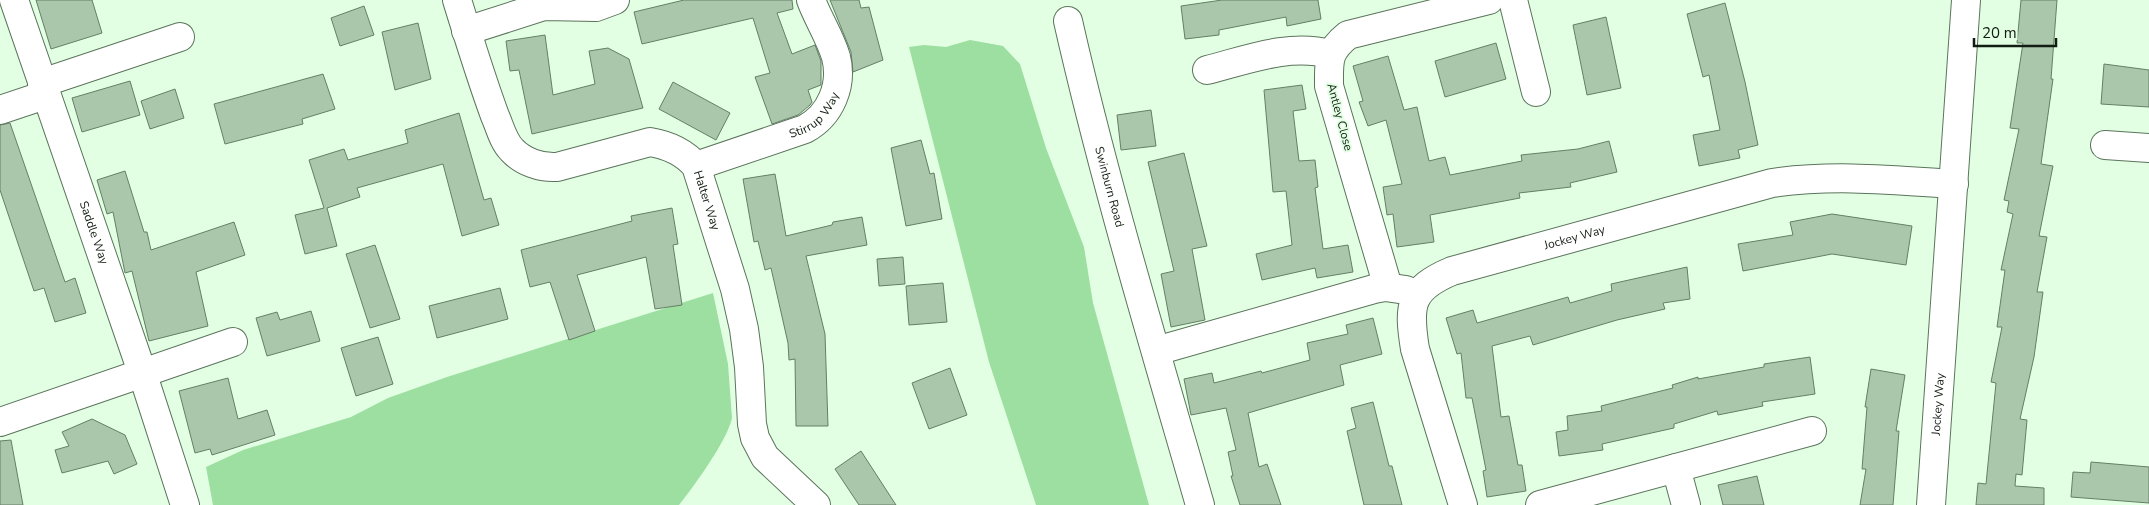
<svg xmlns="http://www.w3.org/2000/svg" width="2149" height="505" viewBox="0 0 2149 505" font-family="'Nunito Sans',sans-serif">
<rect width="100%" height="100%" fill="#e2ffe3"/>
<path fill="#9cdfa0" d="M 970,40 L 1003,46 L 1020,64 L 1046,148 L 1084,247 L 1093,303 L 1149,505 L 1036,505 L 989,362 L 909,47 L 924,45 L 946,47 Z
M 713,293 L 728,364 L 732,418 C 727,441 694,486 679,505 L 213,505 L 206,467 L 243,450 L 351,417 L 388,398 L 447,377 Z"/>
<path fill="#aac6ab" stroke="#657f66" d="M 36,0 L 92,0 L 102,33 L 51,49 Z
M 684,0 L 792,0 L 793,9 L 777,13 L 792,54 L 815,45 L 821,61 L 821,85 L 808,90 L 812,102 L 810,105 L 798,115 L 772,124 L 755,77 L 770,73 L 753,18 L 642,44 L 634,12 Z
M 830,0 L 859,0 L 861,8 L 869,7 L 883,60 L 853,72 L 851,52 Z
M 1222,0 L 1318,0 L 1321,19 L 1287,26 L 1286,17 L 1219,30 L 1219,35 L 1185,39 L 1181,6 Z
M 2021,0 L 2057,0 L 2051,79 L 2053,79 L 2041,164 L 2053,166 L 2039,236 L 2047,237 L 2037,292 L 2043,292 L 2034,357 L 2020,419 L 2027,420 L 2022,475 L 2016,474 L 2015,486 L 2044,488 L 2044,505 L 1976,505 L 1978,483 L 1986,484 L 1996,383 L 1991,382 L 2002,327 L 1997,327 L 2005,270 L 2001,270 L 2013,214 L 2007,212 L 2009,201 L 2004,200 L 2019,129 L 2010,128 L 2023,43 L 2017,43 Z
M 1725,3 L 1745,82 L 1758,145 L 1738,150 L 1740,158 L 1699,166 L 1693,135 L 1720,130 L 1709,75 L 1703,77 L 1687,14 Z
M 364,6 L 374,35 L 340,46 L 331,18 Z
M 1606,17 L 1621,88 L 1587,95 L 1573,25 Z
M 418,23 L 431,79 L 395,90 L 382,32 Z
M 545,35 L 553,95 L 595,84 L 589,51 L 608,48 L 629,59 L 643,108 L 532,134 L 519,70 L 510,71 L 506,41 Z
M 1496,43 L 1506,79 L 1445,97 L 1435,61 Z
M 1388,56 L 1404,110 L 1417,107 L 1429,161 L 1445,157 L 1450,175 L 1522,161 L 1521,155 L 1578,149 L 1609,141 L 1617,172 L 1570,183 L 1571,187 L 1519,193 L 1520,198 L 1430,215 L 1434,242 L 1397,247 L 1393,214 L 1387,215 L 1383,187 L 1402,184 L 1386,120 L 1368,126 L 1359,102 L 1363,101 L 1353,66 Z
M 2104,64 L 2149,70 L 2149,107 L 2101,104 Z
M 323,74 L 335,109 L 302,119 L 303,124 L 225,144 L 214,104 Z
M 130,81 L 140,115 L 82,132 L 72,98 Z
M 673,82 L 730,113 L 716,140 L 659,109 Z
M 1302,85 L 1306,109 L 1293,111 L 1299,161 L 1315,160 L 1318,187 L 1315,188 L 1323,249 L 1348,245 L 1353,272 L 1317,278 L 1315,268 L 1262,280 L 1256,254 L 1292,245 L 1286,191 L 1273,192 L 1264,90 Z
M 175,89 L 184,118 L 150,129 L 141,101 Z
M 1151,110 L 1156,146 L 1121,150 L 1117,115 Z
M 459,113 L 484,200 L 491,198 L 499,225 L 462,236 L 443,164 L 357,188 L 360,197 L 327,208 L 337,246 L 305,254 L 295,215 L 324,208 L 309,160 L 344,149 L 348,160 L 408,143 L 405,130 Z
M 10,123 L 65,282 L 75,278 L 86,313 L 55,322 L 44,288 L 34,291 L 0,190 L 0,125 Z
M 921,140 L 930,174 L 934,173 L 942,219 L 906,226 L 891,148 Z
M 1184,153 L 1207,246 L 1192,249 L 1205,320 L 1171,327 L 1161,274 L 1174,271 L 1148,162 Z
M 125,171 L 144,232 L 147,232 L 151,250 L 234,222 L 245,255 L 196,272 L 208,326 L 149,341 L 132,271 L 125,273 L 113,212 L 107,214 L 97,180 Z
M 775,174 L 786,236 L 832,225 L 833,222 L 862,217 L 867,245 L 806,256 L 825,334 L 828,426 L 796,426 L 795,359 L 789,360 L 788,343 L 771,268 L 765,270 L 758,241 L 754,242 L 743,179 Z
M 672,208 L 678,244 L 673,245 L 682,305 L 655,309 L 646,257 L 577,275 L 595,331 L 569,340 L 550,282 L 530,287 L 521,250 L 632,221 L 631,216 Z
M 1832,214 L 1912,226 L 1906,265 L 1832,254 L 1743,271 L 1738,244 L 1793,235 L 1790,222 Z
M 375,245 L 400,319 L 370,328 L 346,254 Z
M 903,257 L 905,284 L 879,286 L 877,259 Z
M 1687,267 L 1690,299 L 1663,303 L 1665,309 L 1617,320 L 1533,345 L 1530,336 L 1492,346 L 1501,417 L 1509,416 L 1518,465 L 1522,465 L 1526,491 L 1487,497 L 1483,471 L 1486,470 L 1472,398 L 1466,398 L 1461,353 L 1457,354 L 1446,318 L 1473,310 L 1477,323 L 1568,297 L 1570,303 L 1612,291 L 1611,284 Z
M 943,283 L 947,322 L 909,325 L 906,286 Z
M 500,288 L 508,319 L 437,338 L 429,306 Z
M 311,311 L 320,341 L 267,356 L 256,318 L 277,312 L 280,320 Z
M 1373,318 L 1382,354 L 1340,365 L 1344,385 L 1248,413 L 1259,467 L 1267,464 L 1281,505 L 1240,505 L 1231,476 L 1233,476 L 1228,452 L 1236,450 L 1226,408 L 1191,415 L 1184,379 L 1212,373 L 1214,383 L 1261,371 L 1262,373 L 1310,360 L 1307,343 L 1348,334 L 1346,325 Z
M 378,337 L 393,384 L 356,396 L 341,348 Z
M 1810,357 L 1815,394 L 1762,402 L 1763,406 L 1718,415 L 1717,411 L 1674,424 L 1674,428 L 1602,444 L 1603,450 L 1559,456 L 1556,432 L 1568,430 L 1567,416 L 1602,411 L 1601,406 L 1673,388 L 1672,385 L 1698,377 L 1698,379 L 1764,367 L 1764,364 Z
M 950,368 L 967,415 L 929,429 L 912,383 Z
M 1871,369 L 1905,375 L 1896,431 L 1899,431 L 1893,505 L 1860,505 L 1866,469 L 1862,469 L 1867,407 L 1865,407 Z
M 228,378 L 238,419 L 267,410 L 275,435 L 212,455 L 210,449 L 195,453 L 179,391 Z
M 1373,402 L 1389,466 L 1392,466 L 1402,505 L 1364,505 L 1347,431 L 1356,428 L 1351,408 Z
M 92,419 L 125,435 L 137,464 L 114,474 L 108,461 L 62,473 L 55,450 L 69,446 L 62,432 Z
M 11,440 L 23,505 L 0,505 L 0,441 Z
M 861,451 L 896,505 L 859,505 L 835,469 Z
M 2091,462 L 2149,467 L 2149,503 L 2071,497 L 2073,472 L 2090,473 Z
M 1757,476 L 1764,505 L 1723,505 L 1718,485 Z"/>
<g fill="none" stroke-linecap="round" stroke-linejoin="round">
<g stroke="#5b745c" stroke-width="30">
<g id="minor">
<path id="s1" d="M 14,0 L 142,372 L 185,505"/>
<path id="s2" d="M 457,0 C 469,39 481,78 495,116 C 500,127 503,141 512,150 C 523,162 541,168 557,167 L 650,142 C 668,145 684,152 696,166 L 735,289 L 744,329 L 749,367 L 752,424 L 755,438 L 765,457 L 816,505"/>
<path d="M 1513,0 L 1536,92"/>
<path id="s3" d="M 1068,21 C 1105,184 1154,345 1200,505"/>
<path d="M 466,31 L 544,6 L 596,7 L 615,0"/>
<path d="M 1207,70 C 1247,60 1289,43 1330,54"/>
<path d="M 42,83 L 180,37"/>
<path d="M 0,110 L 45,95"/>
<path d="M 2105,145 L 2149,148"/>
<path id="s4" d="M 696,166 L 805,129 C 831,115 843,85 836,57 C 830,37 818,19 811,0"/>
<path d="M 1388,287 L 1329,86 C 1329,61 1327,52 1348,35 L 1489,0"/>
<path d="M 1156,351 L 1374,289 L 1385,287 L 1406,290"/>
<path d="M 0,422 L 233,342"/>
<path d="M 1676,468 L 1686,505"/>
<path id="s5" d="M 1463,505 L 1415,349 C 1408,306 1409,289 1452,271 L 1772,183 C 1833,174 1893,180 1954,184"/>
<path d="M 1540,505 L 1812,431"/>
<path id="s6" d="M 1931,505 L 1966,0"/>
</g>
</g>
<use href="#minor" stroke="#fff" stroke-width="28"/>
</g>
<g text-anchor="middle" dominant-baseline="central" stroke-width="4" stroke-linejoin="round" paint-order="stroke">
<g font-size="12" fill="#121c12" stroke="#e2ffe3">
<text stroke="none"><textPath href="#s4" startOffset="131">Stirrup Way</textPath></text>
<text transform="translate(1340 117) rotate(75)">Antley Close</text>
<text stroke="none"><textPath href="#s3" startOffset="171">Swinburn Road</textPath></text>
<text stroke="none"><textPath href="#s2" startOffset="395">Halter Way</textPath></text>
<text stroke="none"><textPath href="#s1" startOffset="246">Saddle Way</textPath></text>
<text stroke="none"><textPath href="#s5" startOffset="388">Jockey Way</textPath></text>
<text stroke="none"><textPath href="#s6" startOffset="101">Jockey Way</textPath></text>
</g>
</g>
<path d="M1974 38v8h82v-8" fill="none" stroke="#121c12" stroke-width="2.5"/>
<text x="1982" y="38" font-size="15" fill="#121c12" stroke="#e2ffe3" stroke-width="4" paint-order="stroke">20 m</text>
</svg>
